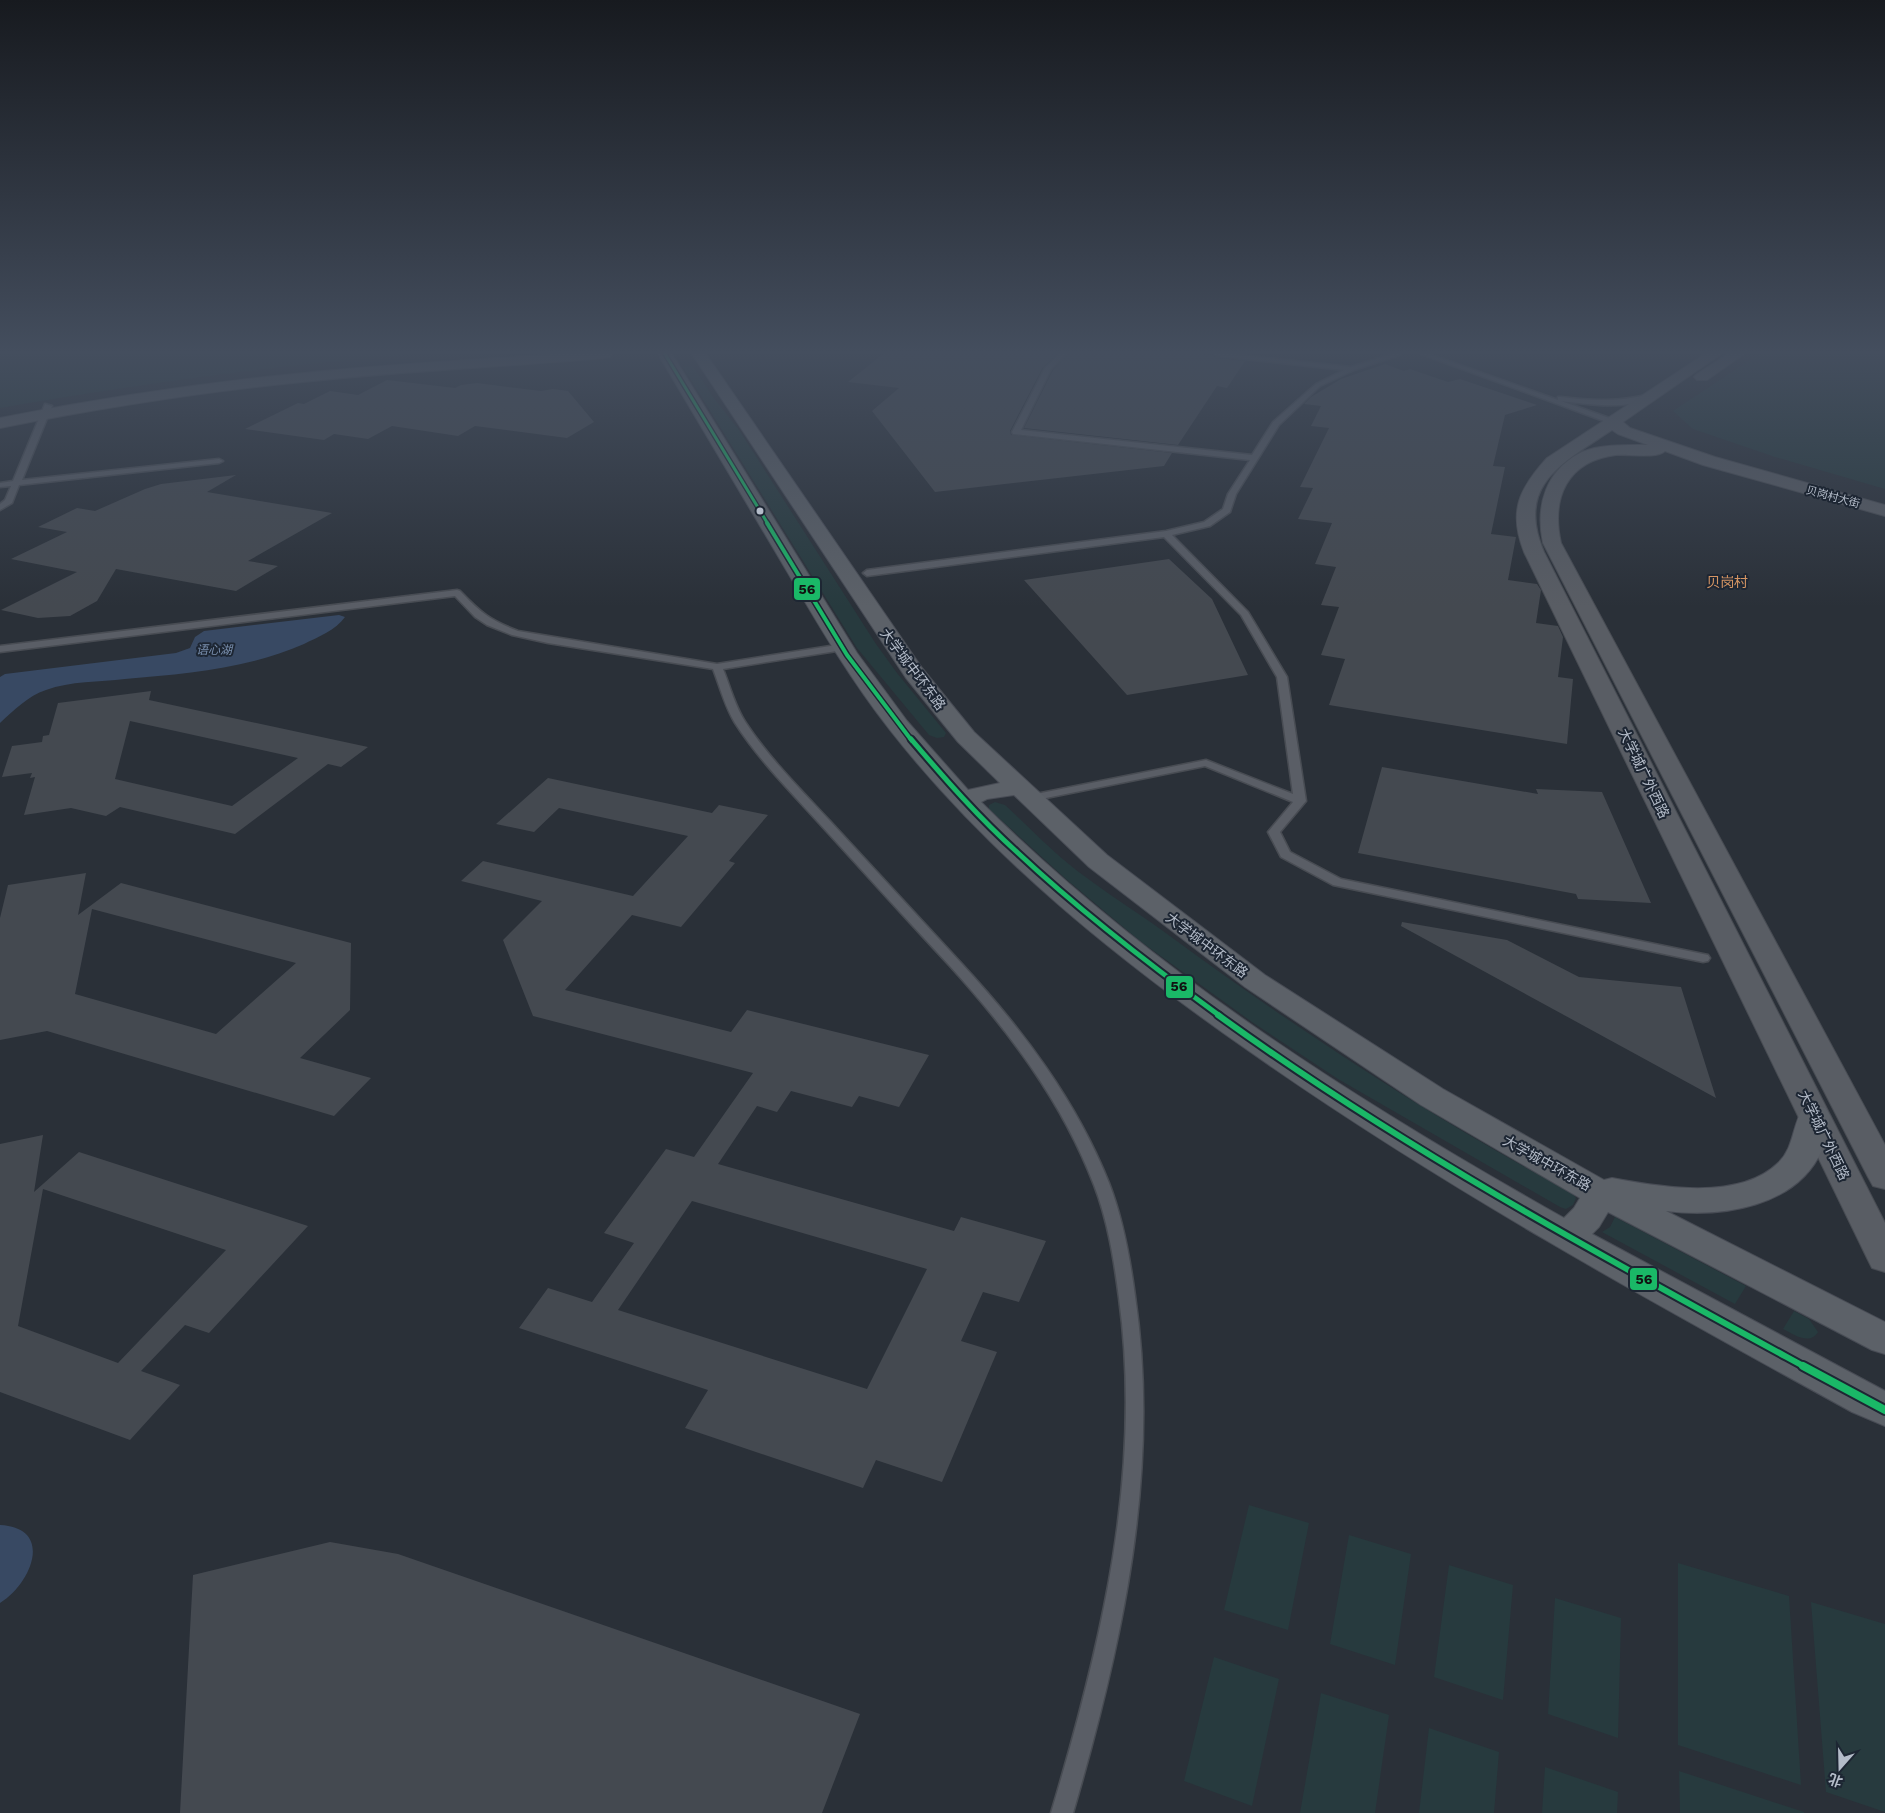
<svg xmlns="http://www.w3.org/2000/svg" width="1885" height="1813" viewBox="0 0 1885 1813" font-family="'Work Sans','Noto Sans SC',sans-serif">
<rect width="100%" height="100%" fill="#2a3038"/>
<path fill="#273a3e" d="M 0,354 L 422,354 C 280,364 140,384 0,408 Z
M 1759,354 L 1885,354 L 1885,489 L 1775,457 L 1693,429 L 1673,411 Z
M 693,366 L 713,397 L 739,430 L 876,644 L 897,673 L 946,733 L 944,737 L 937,738 L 929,735 L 857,648 L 683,367 Z
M 995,802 L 1005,805 C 1032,830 1057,857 1087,878 C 1115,899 1146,918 1174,939 C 1301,1032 1434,1119 1572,1193 L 1576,1198 L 1573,1205 L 1566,1209 L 1560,1207 L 1338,1079 L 1252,1022 L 1140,941 L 1066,879 L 989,809 L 989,805 Z
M 1615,1217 L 1746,1286 L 1735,1304 L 1602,1232 L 1610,1227 Z
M 1794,1311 L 1809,1319 L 1818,1332 C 1810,1346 1793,1334 1783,1329 Z
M 1249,1505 L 1309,1523 L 1288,1630 L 1224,1610 Z
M 1349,1535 L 1411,1554 L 1395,1665 L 1330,1644 Z
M 1678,1563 L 1789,1596 L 1801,1785 L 1678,1745 Z
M 1449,1565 L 1513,1585 L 1503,1700 L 1434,1677 Z
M 1555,1598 L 1621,1618 L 1618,1738 L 1548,1714 Z
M 1811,1602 L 1885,1624 L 1885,1812 L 1826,1792 Z
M 1214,1657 L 1279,1679 L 1252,1806 L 1184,1781 Z
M 1321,1693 L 1389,1715 L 1375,1813 L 1300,1813 Z
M 1429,1728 L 1499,1752 L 1494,1813 L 1419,1813 Z
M 1545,1767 L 1618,1792 L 1617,1813 L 1542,1813 Z
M 1679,1771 L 1804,1812 L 1804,1813 L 1680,1813 Z"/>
<path fill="#384963" d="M 339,615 L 345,617 C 336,630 318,637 304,644 C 247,669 186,674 125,679 C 100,682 70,681 46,690 C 28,696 14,710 0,723 L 0,677 L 5,674 L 176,653 L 190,648 L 195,637 L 204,631 Z
M 0,1525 C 55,1528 31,1584 0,1603 Z"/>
<path fill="#444950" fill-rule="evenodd" d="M 883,354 L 1058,354 L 1043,367 L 1010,431 L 1011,435 L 1172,453 L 1164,466 L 935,492 L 872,411 L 899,388 L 848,382 Z
M 1068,354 L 1202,354 L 1212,355 L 1217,358 L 1245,361 L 1227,388 L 1217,386 L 1178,445 L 1024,428 L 1053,370 Z
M 1385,364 L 1404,371 L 1410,369 L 1448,382 L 1460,379 L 1537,405 L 1505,415 L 1493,466 L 1505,467 L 1491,534 L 1516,537 L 1508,580 L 1537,584 L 1541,590 L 1536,623 L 1558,626 L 1563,637 L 1558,677 L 1573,679 L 1567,744 L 1329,705 L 1345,659 L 1321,655 L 1339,607 L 1321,605 L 1336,567 L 1315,564 L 1332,523 L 1298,519 L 1313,488 L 1300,487 L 1329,428 L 1311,426 L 1321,406 L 1304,404 L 1311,397 L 1341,379 Z
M 387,380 L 455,388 L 461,385 L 477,383 L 541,391 L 553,389 L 568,391 L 594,422 L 567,438 L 475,426 L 458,436 L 392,426 L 368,439 L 334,434 L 324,440 L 245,429 L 298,403 L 304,404 L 330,391 L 358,395 Z
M 236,475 L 207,492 L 332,513 L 248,561 L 278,566 L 236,591 L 116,569 L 97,601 L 70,616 L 38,618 L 1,610 L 77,572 L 11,559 L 67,532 L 38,527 L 77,508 L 95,511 L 145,489 L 161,484 Z
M 1169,559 L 1212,599 L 1248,675 L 1127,695 L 1024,580 Z
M 151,691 L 149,700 L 368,747 L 341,767 L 328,764 L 235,834 L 120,807 L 106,816 L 71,808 L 24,815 L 35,777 L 30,778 L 32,773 L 2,777 L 12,746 L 42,742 L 43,736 L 49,735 L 58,703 ZM 130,721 L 298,758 L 232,806 L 115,779 Z
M 1382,767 L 1538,794 L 1536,789 L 1602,792 L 1651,903 L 1578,899 L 1576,894 L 1358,853 Z
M 548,778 L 712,813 L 719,805 L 768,815 L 729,861 L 735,863 L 681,927 L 632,915 L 565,990 L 731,1032 L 747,1010 L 929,1055 L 899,1107 L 859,1096 L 852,1107 L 791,1091 L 777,1112 L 757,1106 L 718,1164 L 954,1231 L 961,1217 L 1046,1241 L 1019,1302 L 983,1292 L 961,1341 L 997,1352 L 942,1482 L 876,1460 L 863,1488 L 685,1428 L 708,1390 L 519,1328 L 548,1288 L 592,1302 L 634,1243 L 604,1233 L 666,1149 L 694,1157 L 753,1073 L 533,1016 L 503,940 L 542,901 L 461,881 L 483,861 L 633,896 L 688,836 L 559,808 L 534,832 L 496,824 ZM 692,1201 L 927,1269 L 867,1389 L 618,1310 Z
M 86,873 L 78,915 L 121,883 L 351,943 L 350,1010 L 300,1058 L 371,1078 L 334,1116 L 47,1031 L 0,1040 L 0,918 L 8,885 ZM 92,909 L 296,963 L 216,1034 L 75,994 Z
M 1402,922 L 1507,940 L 1579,977 L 1681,987 L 1716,1098 L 1401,926 Z
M 43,1135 L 34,1192 L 79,1152 L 308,1226 L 209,1333 L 185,1325 L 141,1371 L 180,1385 L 130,1440 L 0,1392 L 0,1144 ZM 43,1189 L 226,1250 L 118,1363 L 18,1326 Z
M 330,1542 L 398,1554 L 860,1714 L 822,1813 L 180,1813 L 193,1575 Z"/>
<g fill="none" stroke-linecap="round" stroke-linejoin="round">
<g stroke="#484c53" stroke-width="3">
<path id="lane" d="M 1060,354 L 1066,354 L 1051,369 L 1021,430 L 1252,455 L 1273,422 L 1316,384 L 1344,370 L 1217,356 L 1214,354 L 1231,354 L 1351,367 L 1392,354 L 1400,354 L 1399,355 L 1354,370 L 1320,386 L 1279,425 L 1236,494 L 1230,512 L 1210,526 L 1172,535 L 1248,612 L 1287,677 L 1306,801 L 1280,832 L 1290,852 L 1341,879 L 1703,954 L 1708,955 L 1710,958 L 1708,961 L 1703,962 L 1333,885 L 1281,857 L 1268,832 L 1293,802 L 1205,766 L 1031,801 L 1027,800 L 1025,798 L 1027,796 L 1031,795 L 1206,760 L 1293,794 L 1277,677 L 1241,615 L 1164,537 L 867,576 L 863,573 L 867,570 L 1166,531 L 1204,522 L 1223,509 L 1228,494 L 1250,460 L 1013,434 L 1012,432 L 1045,368 Z
M 1421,354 L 1429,354 L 1558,400 L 1558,397 L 1561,397 C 1592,401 1620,402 1650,394 L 1654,396 C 1632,411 1586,404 1561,401 L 1615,420 L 1616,422 L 1612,424 Z
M 45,404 L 52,406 L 22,480 L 219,459 L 223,461 L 219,463 L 19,485 L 12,503 L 0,510 L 0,504 L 5,500 L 11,486 L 0,487 L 0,483 L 13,481 Z
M 457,590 L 460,591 C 481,613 490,620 518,631 L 717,664 L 843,644 L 848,647 L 843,650 L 723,669 C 730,686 735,707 746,723 C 769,758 801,790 830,821 C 874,869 918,916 962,964 C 1022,1029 1076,1100 1109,1183 C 1123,1219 1130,1258 1135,1296 C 1161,1472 1122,1645 1073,1813 L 1051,1813 C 1101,1646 1143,1473 1119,1298 C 1114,1260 1108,1221 1094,1185 C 1062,1101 1008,1030 949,965 C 905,918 862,870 818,822 C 790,791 758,759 735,723 C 725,707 720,687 713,669 L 548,643 L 512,635 L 487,625 L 475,617 L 455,596 L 0,652 L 0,646 Z"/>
</g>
<g stroke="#484c53" stroke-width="2">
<path id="secondary" d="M 558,354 L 612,354 L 610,357 L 605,358 C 504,367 403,371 303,382 C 201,392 100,408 0,428 L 0,418 C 101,398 202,383 304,373 C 389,364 473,360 558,354 Z
M 1705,354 L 1721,354 L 1623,422 L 1630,428 L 1715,457 L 1885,505 L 1885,516 L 1703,465 L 1665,451 C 1657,459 1628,454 1616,455 C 1567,461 1551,498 1561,543 L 1885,1145 L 1885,1189 L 1873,1186 L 1868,1177 L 1543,543 C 1535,505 1546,470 1582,452 C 1599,444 1630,445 1648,445 L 1618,434 L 1612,430 C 1563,463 1515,484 1544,552 L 1885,1223 L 1885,1272 L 1872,1268 L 1867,1258 L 1524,552 C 1508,511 1519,489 1547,458 Z
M 1728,354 L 1744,354 L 1707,380 L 1697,380 L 1694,377 L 1697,374 Z"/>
</g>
<g stroke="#484c55" stroke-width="2">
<path id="primary" d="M 658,354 L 672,354 L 857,653 L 907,721 L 968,790 L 1000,783 L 958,742 L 906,678 L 692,354 L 706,354 L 922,668 L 974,732 L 1107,855 L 1265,975 L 1443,1089 L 1604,1180 L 1612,1178 C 1660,1187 1739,1201 1778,1163 C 1794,1148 1792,1126 1803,1108 L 1814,1105 L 1825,1108 L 1830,1116 C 1828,1127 1827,1140 1822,1150 C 1797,1207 1722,1218 1666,1211 L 1885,1322 L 1885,1354 L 1872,1350 L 1608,1212 L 1599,1227 L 1592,1234 L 1885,1391 L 1885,1426 L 1852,1412 C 1646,1299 1441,1186 1249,1051 C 1117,959 989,856 890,730 C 846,674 811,612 775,551 C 736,485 697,420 658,354 ZM 1014,795 L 1089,867 L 1245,987 L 1421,1105 L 1580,1198 L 1574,1208 L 1564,1218 C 1356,1101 1151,971 981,802 L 987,799 Z"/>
</g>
<use href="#lane" fill="#5a5e66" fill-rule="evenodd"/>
<use href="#secondary" fill="#595d64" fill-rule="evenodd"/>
<use href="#primary" fill="#5c6168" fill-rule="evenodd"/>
<g stroke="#1d2633" stroke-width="5.5">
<path id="bus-1-far4" d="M 665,354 L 768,524"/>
</g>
<g stroke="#1d2633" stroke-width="7">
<path id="bus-1-far3" d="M 767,523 L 847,655 L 912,741"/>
</g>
<g stroke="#1d2633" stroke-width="9">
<path id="bus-1-far2" d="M 911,739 C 945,779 979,818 1018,853 C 1081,912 1150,965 1220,1016"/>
</g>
<g stroke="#1d2633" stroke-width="10">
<path id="bus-1-far1" d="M 1218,1015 C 1403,1149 1605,1258 1805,1367"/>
</g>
<g stroke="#1d2633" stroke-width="12">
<path id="bus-1" d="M 1803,1366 L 1885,1410"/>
</g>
<use href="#bus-1-far4" stroke="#1ab867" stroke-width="3"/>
<use href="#bus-1-far3" stroke="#1ab867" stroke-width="4"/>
<use href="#bus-1-far2" stroke="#1ab867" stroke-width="5"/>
<use href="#bus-1-far1" stroke="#1ab867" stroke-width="6"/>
<use href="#bus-1" stroke="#1ab867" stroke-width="8"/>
</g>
<linearGradient id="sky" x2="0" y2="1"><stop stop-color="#171a1f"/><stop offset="0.58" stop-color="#444e5e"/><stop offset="1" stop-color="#444e5e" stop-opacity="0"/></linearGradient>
<rect width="1885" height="607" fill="url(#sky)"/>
<circle fill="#b4bcc9" stroke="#1d2633" stroke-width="2" cx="760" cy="511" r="4.5"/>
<g text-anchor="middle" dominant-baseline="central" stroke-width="4" stroke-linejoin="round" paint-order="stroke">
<g font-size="11" fill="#b4bcc9" stroke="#1d2633">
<text transform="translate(1833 497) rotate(15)">贝岗村大街</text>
</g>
<g font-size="12" font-style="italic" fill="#7c92b1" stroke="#1d2633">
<text x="214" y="650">语心湖</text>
</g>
<g font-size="14" fill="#d59563" stroke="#1d2633">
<text x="1727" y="582">贝岗村</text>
</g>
<g font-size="14" fill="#b4bcc9" stroke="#1d2633">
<text transform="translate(913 669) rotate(53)">大学城中环东路</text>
<text transform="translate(1644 773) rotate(64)">大学城广外西路</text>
<text transform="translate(1207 945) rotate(37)">大学城中环东路</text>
<text transform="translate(1824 1135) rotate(64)">大学城广外西路</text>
<text transform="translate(1547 1163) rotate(29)">大学城中环东路</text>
</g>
</g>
<g stroke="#1d2633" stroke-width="2">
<rect x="793" y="577" width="28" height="24" rx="5" fill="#1ab867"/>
<rect x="1165" y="975" width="29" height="24" rx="5" fill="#1ab867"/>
<rect x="1629" y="1267" width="29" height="24" rx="5" fill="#1ab867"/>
</g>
<g font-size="14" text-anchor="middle" font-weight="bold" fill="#111">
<text x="807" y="594">56</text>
<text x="1179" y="991">56</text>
<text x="1644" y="1284">56</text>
</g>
<g transform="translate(1840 1768) rotate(200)" stroke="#1d2633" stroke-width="4" paint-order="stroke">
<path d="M0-4L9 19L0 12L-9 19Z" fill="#b4bcc9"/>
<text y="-8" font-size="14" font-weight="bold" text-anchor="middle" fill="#b4bcc9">北</text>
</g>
</svg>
